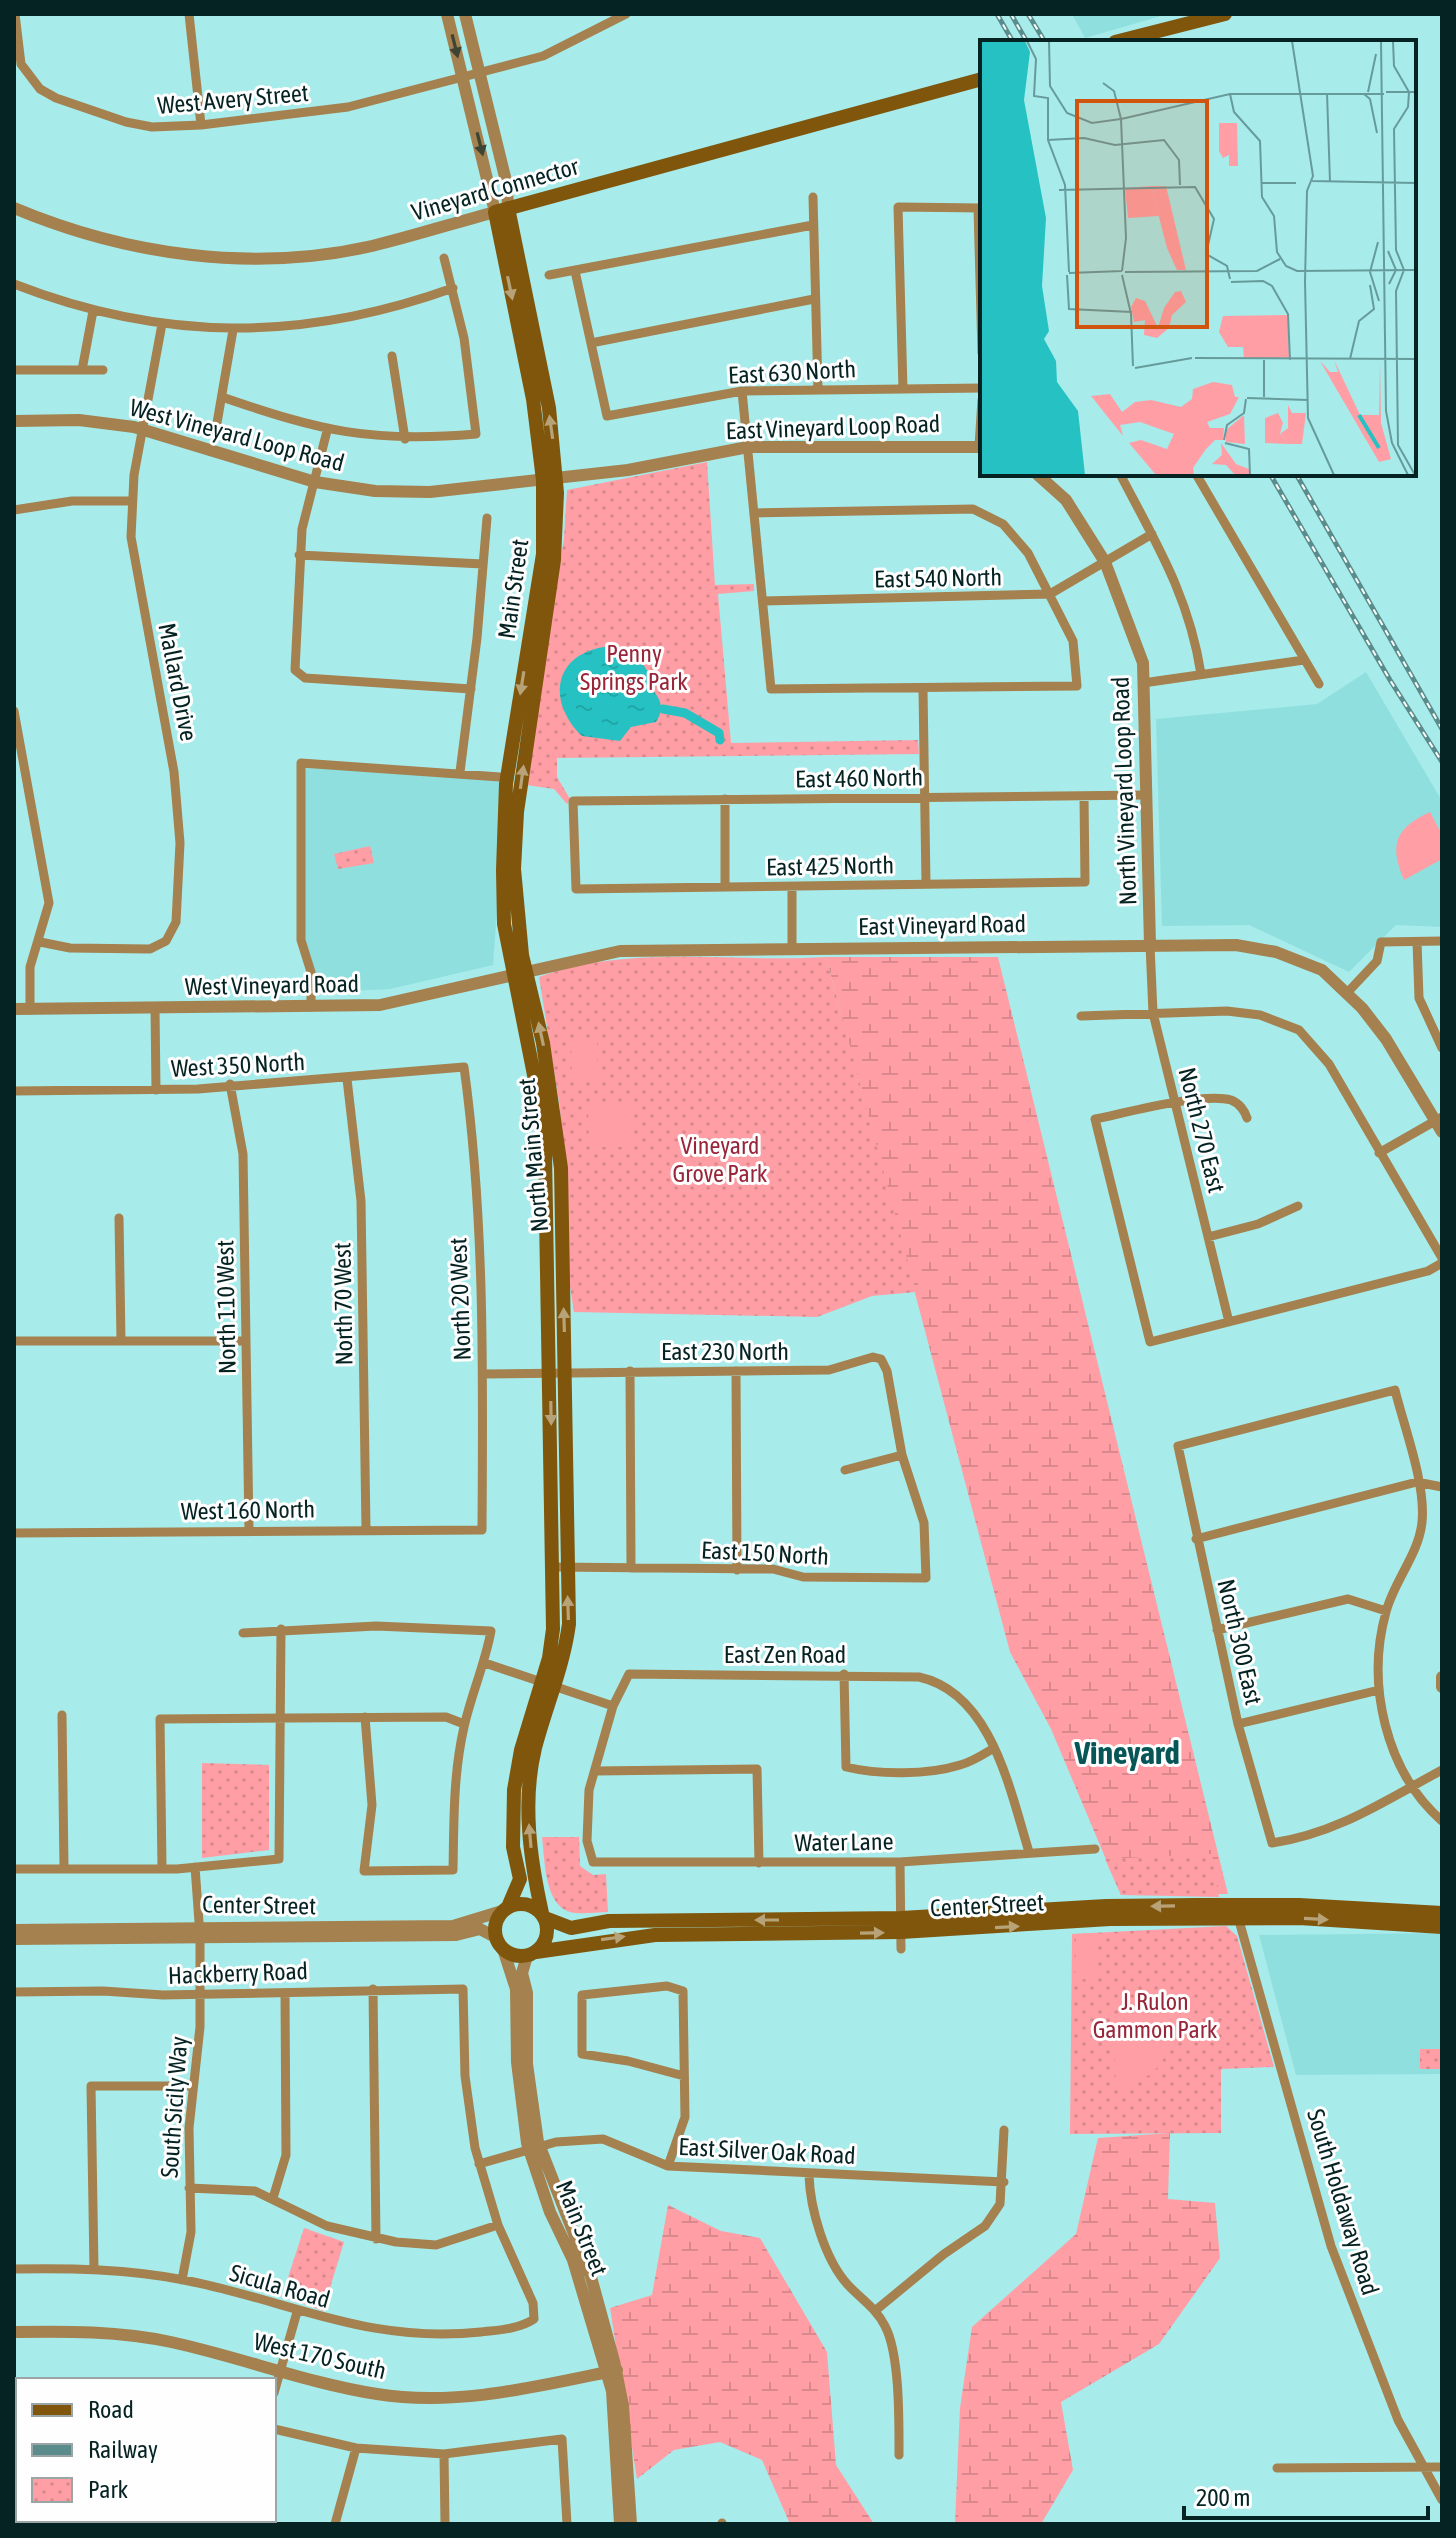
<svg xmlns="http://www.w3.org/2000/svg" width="1456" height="2538" viewBox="0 0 1456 2538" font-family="'Asap Condensed',sans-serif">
<defs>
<pattern id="wetland-marsh" width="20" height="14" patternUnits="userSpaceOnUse" patternTransform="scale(2)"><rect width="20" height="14" fill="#ff9fa5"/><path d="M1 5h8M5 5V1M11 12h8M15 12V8" fill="none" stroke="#d9898e"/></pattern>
<pattern id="park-dots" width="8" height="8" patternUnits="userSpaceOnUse" patternTransform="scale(2)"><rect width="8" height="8" fill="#ff9fa5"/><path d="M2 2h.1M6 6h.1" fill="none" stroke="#d9898e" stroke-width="1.8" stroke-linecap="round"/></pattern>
<pattern id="water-ripples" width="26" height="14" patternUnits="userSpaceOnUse" patternTransform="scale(2)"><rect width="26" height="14" fill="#26c2c3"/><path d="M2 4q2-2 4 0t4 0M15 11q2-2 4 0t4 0" fill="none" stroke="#21a6a7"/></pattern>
</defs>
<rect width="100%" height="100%" fill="#a7ebeb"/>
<path fill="#90dfdf" d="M 1072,14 L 1168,14 L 1085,38 Z
M 1366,672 L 1442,801 L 1442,927 L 1396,925 L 1349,972 L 1249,925 L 1162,926 L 1156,719 L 1317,704 Z
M 301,763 L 500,777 L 506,784 L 493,965 L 390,989 L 328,992 L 322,989 L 301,940 Z
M 1442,1933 L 1442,2074 L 1296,2075 L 1259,1935 Z"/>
<path fill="url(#wetland-marsh)" d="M 826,957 L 998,957 L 1228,1894 L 1121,1895 L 1051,1729 L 1010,1652 Z
M 1170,2133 L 1168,2199 L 1215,2203 L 1220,2258 L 1159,2344 L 1061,2402 L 1073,2470 L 1041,2524 L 955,2524 L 960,2408 L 972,2327 L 1076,2234 L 1098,2138 Z
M 668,2205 L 721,2231 L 760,2238 L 827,2352 L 836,2465 L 874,2524 L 790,2524 L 762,2460 L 720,2442 L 674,2450 L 637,2479 L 610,2308 L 652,2295 Z"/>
<path fill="url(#park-dots)" d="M 707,462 L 715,585 L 754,584 L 754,591 L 718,594 L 731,743 L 918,740 L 919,754 L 557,758 L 557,777 L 570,799 L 567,804 L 554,789 L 526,785 L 564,538 L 567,490 Z
M 370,846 L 374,863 L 338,869 L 334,854 Z
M 826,957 L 916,1292 L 872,1296 L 817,1317 L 574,1312 L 567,1267 L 560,1108 L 539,977 C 629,944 733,963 826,957 Z
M 202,1763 L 269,1765 L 269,1850 L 202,1858 Z
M 542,1837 L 579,1837 L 580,1866 L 593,1875 L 606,1874 L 608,1912 C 597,1912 586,1914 576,1913 C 544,1911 545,1860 542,1837 Z
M 1212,1854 L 1219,1897 L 1121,1895 L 1105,1859 Z
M 1226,1926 L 1237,1936 L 1274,2067 L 1221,2069 L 1221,2133 L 1070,2134 L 1072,1934 Z
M 1420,2049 L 1442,2049 L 1442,2069 L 1420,2069 Z
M 304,2228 L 344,2242 L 323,2311 L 282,2296 Z"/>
<path fill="#ff9fa5" d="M 1430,812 L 1442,835 L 1442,859 L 1404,880 C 1389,845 1395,828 1430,812 Z
M 571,1042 L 597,1042 L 598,1079 L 572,1079 Z
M 588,1102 L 632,1102 L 631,1147 L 589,1147 Z
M 1097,1933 L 1098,1978 L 1075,1980 L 1076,1934 Z
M 1176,2013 C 1171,2055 1161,2079 1116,2088 L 1113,2020 Z"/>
<path fill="url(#water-ripples)" d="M 604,647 C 629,647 639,654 650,676 L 647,684 C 656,693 668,705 656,722 L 631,727 L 620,741 L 582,736 C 547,702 553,655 604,647 Z"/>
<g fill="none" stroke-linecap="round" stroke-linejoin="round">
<path stroke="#26c2c3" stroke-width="9" d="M 663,709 L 685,713 L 719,733 L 720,740"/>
<path stroke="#a4814e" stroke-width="9" d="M 15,14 L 21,64 L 40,89 L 56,98 L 126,122 L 152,127 L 201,125 L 348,107 L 543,56 L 626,14
M 189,14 L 201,125
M 813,197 L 818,390
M 978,208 L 982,353
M 575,271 L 607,416 L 742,391 L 982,388
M 549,275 L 813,225
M 14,284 C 163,342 303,342 453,288
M 591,343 L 814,299
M 392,356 L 405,439
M 14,370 L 103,370
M 82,370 L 93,311
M 903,389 L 898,207 L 982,208
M 742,391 L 771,689 L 1077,686 L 1073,641 L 1028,553 L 1003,524 L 973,509 L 755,513
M 222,397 C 321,431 370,443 476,434 L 464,338 L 444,258
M 217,423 L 233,330
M 327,431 L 302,529 L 295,670 L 305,678 L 471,689
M 979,446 L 982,400
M 1120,474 C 1156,543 1189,596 1201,674
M 1196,474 L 1319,684
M 14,510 L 72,501 L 131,501
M 299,555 L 483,564
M 764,601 L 1050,594 L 1152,534
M 1143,683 L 1304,660
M 923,689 L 926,884
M 14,711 L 49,903 L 30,967 L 30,1010
M 460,772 L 477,638 L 487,518
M 1084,796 L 1085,882 L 576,889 L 573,801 C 764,799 955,798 1146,795
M 725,887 L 725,799
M 792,888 L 792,948
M 40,942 L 70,948 L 150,949 L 166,941 L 176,922 L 180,843 L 174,772 L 131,537 L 134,475 L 162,324
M 1417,942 L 1419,998 L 1442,1048
M 1150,945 L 1153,1013 L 1229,1322
M 1346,994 L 1377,961 L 1381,942 L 1442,941
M 311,1007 L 311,972 L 301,940 L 301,763 L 500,777
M 155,1008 L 156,1090
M 1081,1016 L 1227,1011 L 1260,1015 L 1299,1030 L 1329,1064 L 1442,1258
M 347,1079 L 361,1201 L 366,1529
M 230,1084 L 243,1154 L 249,1530
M 14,1091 L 198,1089 L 464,1067 C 485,1220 483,1376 482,1530 L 14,1533
M 1247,1118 C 1245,1111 1239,1103 1231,1100 C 1203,1092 1125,1113 1095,1119 L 1150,1342 L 1428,1271 L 1442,1263
M 1379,1153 L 1442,1117
M 119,1218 L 121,1341
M 1208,1237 L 1258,1224 L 1298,1206
M 14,1341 L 246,1341
M 630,1371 L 631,1568
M 736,1371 L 737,1570
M 483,1374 L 829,1370 L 873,1357 L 881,1359 L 887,1371 L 902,1455 L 924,1523 L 926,1578 L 803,1577 L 773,1569 L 553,1567
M 845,1470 L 902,1455
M 1196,1539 L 1417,1482 L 1442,1487
M 1217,1630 L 1348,1599 L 1386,1611
M 243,1633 L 376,1626 L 491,1631 C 485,1664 471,1695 464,1727 C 453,1775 454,1822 453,1870 L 364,1871 L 372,1805 L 365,1717
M 485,1663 L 613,1706
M 844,1674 L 846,1767 C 879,1775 928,1775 960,1765 C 972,1762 984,1754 994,1748
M 62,1715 L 64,1868
M 1238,1724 L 1379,1690
M 1442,1770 C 1386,1800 1336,1834 1272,1843 L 1238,1724 L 1178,1446 L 1395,1390 C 1404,1427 1426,1484 1422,1522 C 1419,1554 1394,1581 1386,1612 C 1366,1683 1385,1771 1442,1821
M 597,1771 L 757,1769 L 759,1863
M 1029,1852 C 1010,1791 992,1693 919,1677 L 629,1674 L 613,1706 L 589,1790 L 587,1841 L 593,1862 L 900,1862 L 1095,1849
M 900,1862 L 901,1949
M 162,1868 L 160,1719 L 446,1717 L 464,1724
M 14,1869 L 177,1869 L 279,1859 L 281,1629
M 1238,1917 L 1331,2246 L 1398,2420 L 1442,2500
M 373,1989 L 376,2239
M 14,1992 L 103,1991 L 163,1995 L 463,1989 L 465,2076 L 475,2148 L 498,2225 L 533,2303 L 534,2319 C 519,2329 499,2330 481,2332 C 367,2344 291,2301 184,2280 C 128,2269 71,2268 14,2269
M 479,2164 L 556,2142 L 603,2139 L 668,2166 L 1004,2182
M 668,2166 L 685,2117 L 683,1991 L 667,1986 L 582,1995 L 582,2054 L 628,2061 L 684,2076
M 809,2175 C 810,2209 825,2260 848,2285 C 861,2299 876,2308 885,2326 C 900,2354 899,2422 899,2455
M 189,2188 L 255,2191 L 327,2226 L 396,2242 L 436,2245 L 498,2225
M 273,2198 L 286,2155 L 285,1993
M 94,2269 L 91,2086 L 191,2086
M 182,2280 L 191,2232 L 189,2128 L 200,2027 L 200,1936 L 195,1867
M 876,2310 L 944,2254 L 985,2226 L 1000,2204 L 1004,2130
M 14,2391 L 18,2391
M 274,2393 L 297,2312
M 274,2429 L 356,2448 L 444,2454 L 562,2439 L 567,2524
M 444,2454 L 445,2524
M 1277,2468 L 1442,2467
M 118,2524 L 119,2520
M 236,2524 L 237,2520
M 335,2524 L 356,2448
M 722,2524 L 722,2523"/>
<path stroke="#a4814e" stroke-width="12" d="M 465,14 L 507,185 L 508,208
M 14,208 C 126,255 252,273 372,246 C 413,236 454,223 495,212 L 447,14
M 14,421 L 79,420 L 134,427 L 315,482 L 375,491 L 430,492 L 628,470 L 748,447 L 982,447
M 1037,474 L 1066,500 L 1105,562 L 1143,663 L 1150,945
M 14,1009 L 380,1005 L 620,951 L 1236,945 L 1276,952 L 1322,970 L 1362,1008 L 1386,1039 L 1442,1132
M 1442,1677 L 1442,1687
M 14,1930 L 453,1926 L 502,1911
M 14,1939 L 456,1935 L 480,1929 L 495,1937
M 503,1949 L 516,1989 L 517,2062 L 527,2143 L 550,2212 L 573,2260 L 612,2391 L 620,2524
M 527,1956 L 522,1973 L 527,1993 L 527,2064 L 538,2142 L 591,2277 L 614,2361 L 623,2406 L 631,2524
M 14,2332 C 67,2331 119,2331 171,2342 C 240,2357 307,2383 377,2394 C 457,2407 539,2386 617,2370"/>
<path stroke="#7f560c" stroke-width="14" d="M 1115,42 L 1225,14
M 508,208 L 549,408 L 557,493 L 554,560 L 517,812 L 514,869 L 522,955 L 543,1043 L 561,1168 L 569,1624 C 563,1668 546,1706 535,1748 C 522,1802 530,1859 542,1913
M495 1930a26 26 0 1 1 52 0a26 26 0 1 1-52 0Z
M 508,1907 L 520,1879 L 513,1847 L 514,1790 L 521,1750 L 549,1658 L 553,1629 L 545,1153 L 539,1100 L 504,924 L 503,870 L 506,784 L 543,554 L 543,480 L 533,399 L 495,212 L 982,79
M 545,1918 L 571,1928 L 609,1921 L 901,1918 L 1106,1906 L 1196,1905 L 1299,1905 L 1442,1913
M 536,1952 L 655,1935 L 901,1932 L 1110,1919 L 1299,1918 L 1442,1927"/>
<g stroke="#5a8c8c" stroke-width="5">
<path id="rail" d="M 997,14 L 1013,42
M 1011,14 L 1027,42
M 1028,14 L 1045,42
M 1270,474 L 1390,680 L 1442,762
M 1296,474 L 1442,729"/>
</g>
<use href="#rail" stroke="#fdfefd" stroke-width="2" stroke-dasharray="6" stroke-linecap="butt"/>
</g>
<defs><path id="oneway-solid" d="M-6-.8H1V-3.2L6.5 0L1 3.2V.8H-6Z" transform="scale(2)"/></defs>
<g fill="#3d4433">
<use href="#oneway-solid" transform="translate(455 46) rotate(76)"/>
<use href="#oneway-solid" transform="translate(480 144) rotate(76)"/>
</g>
<g fill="#b8a278">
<use href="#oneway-solid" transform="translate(510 288) rotate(78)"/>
<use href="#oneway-solid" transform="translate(551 427) rotate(-98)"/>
<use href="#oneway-solid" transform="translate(522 683) rotate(99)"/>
<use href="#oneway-solid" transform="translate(522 777) rotate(-82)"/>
<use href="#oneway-solid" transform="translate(541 1034) rotate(-102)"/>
<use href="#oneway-solid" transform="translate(564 1320) rotate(-92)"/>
<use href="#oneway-solid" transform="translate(551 1413) rotate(89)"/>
<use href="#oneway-solid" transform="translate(568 1608) rotate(-92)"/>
<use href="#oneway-solid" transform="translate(530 1836) rotate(-95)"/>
<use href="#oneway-solid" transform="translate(1163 1906) rotate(179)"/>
<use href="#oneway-solid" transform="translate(1316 1919) rotate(3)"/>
<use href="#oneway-solid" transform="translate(767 1920) rotate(180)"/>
<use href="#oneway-solid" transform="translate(1007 1927) rotate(-3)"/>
<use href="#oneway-solid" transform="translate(872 1933) rotate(-1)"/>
<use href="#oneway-solid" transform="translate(613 1938) rotate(-8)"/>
</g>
<g text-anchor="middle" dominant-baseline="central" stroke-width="6" stroke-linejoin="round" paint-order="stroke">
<g font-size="24" fill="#062324" stroke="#fdfefd">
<text transform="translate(233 99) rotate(-5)">West Avery Street</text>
<text transform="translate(495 189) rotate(-16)">Vineyard Connector</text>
<text transform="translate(792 372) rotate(-3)">East 630 North</text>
<text transform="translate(833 427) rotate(-2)">East Vineyard Loop Road</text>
<text transform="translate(237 435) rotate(15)">West Vineyard Loop Road</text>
<text transform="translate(938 578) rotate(-1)">East 540 North</text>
<text transform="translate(513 589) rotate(-82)">Main Street</text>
<text transform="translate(178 682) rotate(79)">Mallard Drive</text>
<text transform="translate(859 778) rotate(-1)">East 460 North</text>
<text transform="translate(1124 791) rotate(-92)">North Vineyard Loop Road</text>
<text transform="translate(830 866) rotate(-1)">East 425 North</text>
<text transform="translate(942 925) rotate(-1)">East Vineyard Road</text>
<text transform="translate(272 985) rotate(-1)">West Vineyard Road</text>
<text transform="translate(238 1065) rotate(-3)">West 350 North</text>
<text transform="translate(1202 1130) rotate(76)">North 270 East</text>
<text transform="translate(533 1155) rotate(-95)">North Main Street</text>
<text transform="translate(460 1299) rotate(-92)">North 20 West</text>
<text transform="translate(343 1304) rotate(-91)">North 70 West</text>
<text transform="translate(226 1307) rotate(-91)">North 110 West</text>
<text x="725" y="1351">East 230 North</text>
<text transform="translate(248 1510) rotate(-1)">West 160 North</text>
<text transform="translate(765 1553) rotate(3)">East 150 North</text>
<text transform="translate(1240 1642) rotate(77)">North 300 East</text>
<text x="785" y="1654">East Zen Road</text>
<text transform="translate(844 1842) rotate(-1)">Water Lane</text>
<text transform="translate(259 1905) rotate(1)">Center Street</text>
<text transform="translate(987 1905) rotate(-3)">Center Street</text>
<text transform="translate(238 1973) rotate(-2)">Hackberry Road</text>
<text transform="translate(174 2107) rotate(-86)">South Sicily Way</text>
<text transform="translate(767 2151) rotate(3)">East Silver Oak Road</text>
<text transform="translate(1343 2202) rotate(73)">South Holdaway Road</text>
<text transform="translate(582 2228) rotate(68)">Main Street</text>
<text transform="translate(280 2286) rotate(16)">Sicula Road</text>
<text transform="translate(320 2356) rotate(13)">West 170 South</text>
</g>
<g font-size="24" fill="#98253a" stroke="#fdfefd">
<text x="634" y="653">Penny<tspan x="634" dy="28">Springs Park</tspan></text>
<text x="720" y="1145">Vineyard<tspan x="720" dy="28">Grove Park</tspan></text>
<text x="1155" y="2001">J. Rulon<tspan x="1155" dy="28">Gammon Park</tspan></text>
</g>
<g font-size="32" font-weight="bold" fill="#065657" stroke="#fdfefd">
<text x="1127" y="1752">Vineyard</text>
</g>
</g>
<g transform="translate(980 40)">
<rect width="436" height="436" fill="#a7ebeb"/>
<path d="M 354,320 L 380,375 L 399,375 L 400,321 L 401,383 L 411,419 L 399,422 L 340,321 L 350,332 L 358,332 ZM 233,342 L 252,345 L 255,357 L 259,357 L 250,374 L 227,382 L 230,388 L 244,388 L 243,400 L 235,400 L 226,409 L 213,428 L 214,435 L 176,435 L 149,403 L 161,400 L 187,409 L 194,394 L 160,382 L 140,385 L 143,396 L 111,356 L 130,354 L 142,372 L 155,362 L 171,360 L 201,367 L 212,359 L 213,349 ZM 308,365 L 312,373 L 326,373 L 322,404 L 309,404 L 300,394 L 308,388 ZM 241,403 L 256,424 L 269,429 L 269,435 L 255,435 L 246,425 L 232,424 L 242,415 Z" fill="#ff9fa5"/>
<path d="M 171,146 L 186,146 L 206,230 L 197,230 L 187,208 ZM 201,251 L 206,262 L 192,275 L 189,288 L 177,298 L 164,295 L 165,280 L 154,282 L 151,267 L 156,258 L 165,261 L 178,288 L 184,268 L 195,252 ZM 298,373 L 303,383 L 300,394 L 309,404 L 285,403 L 285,378 ZM 264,375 L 265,404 L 246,402 L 246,390 Z" fill="#ff9fa5"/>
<path d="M 171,146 L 179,176 L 148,178 L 145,148 ZM 308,275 L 309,319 L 264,319 L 263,307 L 248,307 L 239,292 L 243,276 Z" fill="#ff9fa5"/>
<path d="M 239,83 L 257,83 L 258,126 L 249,126 L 249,115 L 243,118 L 239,111 ZM 289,289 L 297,290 L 306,298 L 301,316 L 289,317 L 281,310 L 299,305 L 295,303 L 300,293 L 292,301 L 284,293 Z" fill="#ff9fa5"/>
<path d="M 0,1 L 45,1 L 50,12 L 44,60 L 66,178 L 62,246 L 69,291 L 64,299 L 76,321 L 77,342 L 98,371 L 105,435 L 0,435 Z" fill="#26c2c3"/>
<path fill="none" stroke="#26c2c3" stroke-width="4" d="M 379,375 L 399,408"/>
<path fill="none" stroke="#679b9b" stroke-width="2" d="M 47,1 L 56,19 L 54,56 L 68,58 L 68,100 L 85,145 L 89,232M 69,1 L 70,46 L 87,73 L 112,83 L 141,79 L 134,51 L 123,43M 312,1 L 333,136 L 327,151 L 325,242 L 328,378 L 354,435M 401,1 L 406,371 L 412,403 L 428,435M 413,1 L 414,26 L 429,52 L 428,67 L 414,89 L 416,210 L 424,230M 388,52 L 396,14M 406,52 L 436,52M 347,53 L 350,142M 250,54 L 254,72 L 280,101 L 282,157 L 294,176 L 297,212 L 306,226 L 317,231 L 436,230M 384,54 L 390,59 L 397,93M 68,100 L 104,98 L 135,105 L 184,100 L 199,120 L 200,145M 332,141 L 436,143M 281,143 L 316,143M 79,150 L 215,147 L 234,179 L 226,214 L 247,226 L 250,239M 398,202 L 390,232 L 399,261M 408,211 L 416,230 L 409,244M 424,230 L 416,251 L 418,405 L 435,435M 142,231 L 146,198 L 141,79 L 250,54 L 404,54M 145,232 L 277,231 L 300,219M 89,233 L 142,231M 87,235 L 89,269 L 152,272M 142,235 L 151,274 L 153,326M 251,242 L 283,241 L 292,246 L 308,274 L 310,320M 215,318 L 436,319M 370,319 L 379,281 L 394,269 L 390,245M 284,320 L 284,357M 155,328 L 212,318M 267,358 L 328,360M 244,400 L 247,385 L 264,373 L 266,359M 245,403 L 269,409 L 270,435"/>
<path fill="#d1540e" fill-opacity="0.15" stroke="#d1540e" stroke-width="4" d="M 97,61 L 227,61 L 227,287 L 97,287 Z"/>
<rect width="436" height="436" fill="none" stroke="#062324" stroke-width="4"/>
</g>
<rect width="1456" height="2538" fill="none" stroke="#062324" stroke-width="32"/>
<rect x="16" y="2378" width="260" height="144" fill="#fdfefd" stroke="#9aa6a6" stroke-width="2"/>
<rect x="32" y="2404" width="40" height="12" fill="#7f560c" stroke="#9aa6a6" stroke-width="2"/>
<text x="88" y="2418" font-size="24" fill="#062324">Road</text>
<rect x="32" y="2444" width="40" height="12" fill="#5a8c8c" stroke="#9aa6a6" stroke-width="2"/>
<text x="88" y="2458" font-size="24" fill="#062324">Railway</text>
<rect x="32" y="2478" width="40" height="24" fill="url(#park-dots)" stroke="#9aa6a6" stroke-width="2"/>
<text x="88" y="2498" font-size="24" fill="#062324">Park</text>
<path d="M1184 2506v12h244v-12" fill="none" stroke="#062324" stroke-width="4"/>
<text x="1196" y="2506" font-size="24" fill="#062324" stroke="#fdfefd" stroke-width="6" paint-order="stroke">200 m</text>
</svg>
